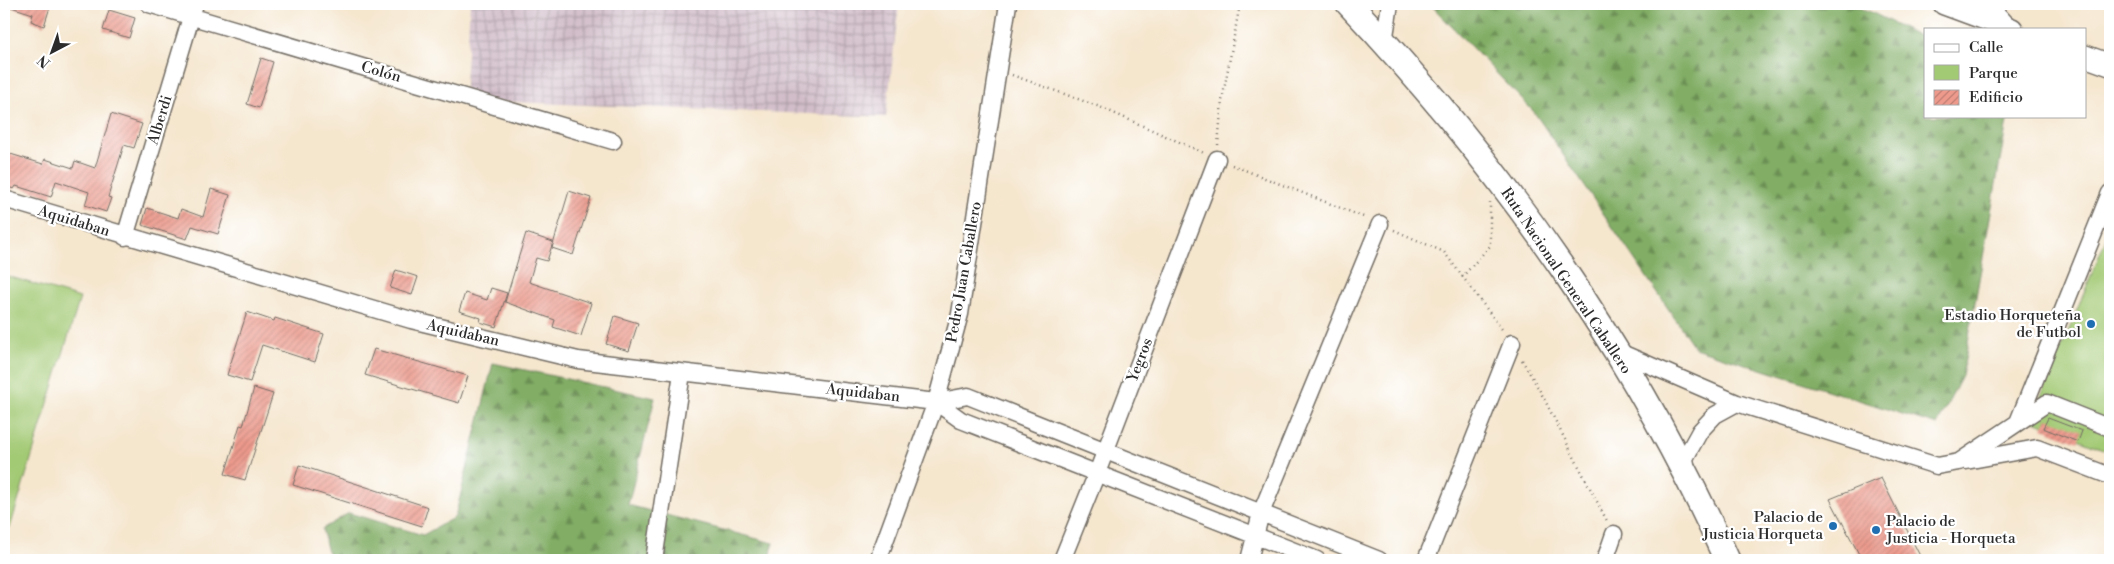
<svg xmlns="http://www.w3.org/2000/svg" width="2114" height="564" viewBox="0 0 2114 564" font-family="'Libre Bodoni',serif">
<defs>
<pattern id="industrial-grid" width="8" height="8" patternUnits="userSpaceOnUse" patternTransform="scale(1.25)"><rect width="8" height="8" fill="#d1bdc9"/><path d="M0 4h8M4 0v8" fill="none" stroke="#aa9aa3"/></pattern>
<pattern id="forest-firs" width="22" height="20" patternUnits="userSpaceOnUse" patternTransform="scale(1.25)"><rect width="22" height="20" fill="#81ad65"/><path d="M5 1l3.5 6h-7zM16 11l3.5 6h-7z" fill="#6a8d53"/></pattern>
<pattern id="building-hatch" width="6" height="6" patternUnits="userSpaceOnUse" patternTransform="scale(1.25)"><rect width="6" height="6" fill="#ed9a8c"/><path d="M-1 1l2-2M0 6l6-6M5 7l2-2" fill="none" stroke="#c07e73"/></pattern>
</defs>
<rect width="100%" height="100%" fill="#fff"/>
<filter id="ink" filterUnits="userSpaceOnUse"><feTurbulence type="fractalNoise" baseFrequency=".02" numOctaves="2"/><feDisplacementMap in="SourceGraphic" scale="10" xChannelSelector="R" yChannelSelector="G"/><feConvolveMatrix kernelMatrix="1 2 1 2 8 2 1 2 1" color-interpolation-filters="sRGB"/></filter>
<filter id="wash" filterUnits="userSpaceOnUse"><feTurbulence type="fractalNoise" baseFrequency=".0096" numOctaves="4" result="noise"/><feDisplacementMap in="SourceGraphic" scale="20" xChannelSelector="R" yChannelSelector="G"/><feGaussianBlur stdDeviation="1.12" result="paint"/><feColorMatrix in="noise" values="0 0 0 0 0 0 0 0 0 0 0 0 0 0 0 0 0 1.4 0 .05"/><feComposite in="paint" operator="in"/></filter>
<g filter="url(#wash)">
<rect width="100%" height="100%" fill="#f5e6ce"/>
<path fill="url(#industrial-grid)" d="M 470,4 L 899,4 L 886,117 L 464,100 Z"/>
<path fill="url(#forest-firs)" stroke="#566c48" d="M 1430,4 L 1849,4 L 1871,12 L 1925,39 L 1925,116 L 2008,116 L 1962,376 L 1937,425 L 1695,348 L 1534,112 Z
M 493,363 L 655,398 L 628,505 L 773,543 L 770,560 L 330,560 L 322,529 L 349,513 L 423,535 L 455,517 Z"/>
<path fill="#a2c973" stroke="#667a4f" d="M 2110,229 L 2110,452 L 2032,420 Z
M 4,275 L 80,298 L 10,528 L 4,526 Z"/>
<g id="blocks">
<path fill="url(#building-hatch)" d="M 9,4 L 51,4 L 44,26 L 31,21 L 33,14 L 8,6 Z
M 109,10 L 135,18 L 129,38 L 103,30 Z
M 261,58 L 273,62 L 259,108 L 247,104 Z
M 111,114 L 142,124 L 134,148 L 124,145 L 108,197 L 111,198 L 106,212 L 85,205 L 89,192 L 56,181 L 51,197 L 16,186 L 14,189 L 4,186 L 4,152 L 43,164 L 45,159 L 73,168 L 75,161 L 95,168 Z
M 211,189 L 230,195 L 218,234 L 192,226 L 187,239 L 142,225 L 147,208 L 178,218 L 181,209 L 203,217 Z
M 569,191 L 591,198 L 573,255 L 552,248 Z
M 526,233 L 553,242 L 547,261 L 536,258 L 529,282 L 591,303 L 581,336 L 553,327 L 555,320 L 505,302 Z
M 396,270 L 418,277 L 412,295 L 390,288 Z
M 491,288 L 507,293 L 496,327 L 480,322 L 481,318 L 459,311 L 465,293 L 487,300 Z
M 247,312 L 274,321 L 275,318 L 324,334 L 315,362 L 262,345 L 250,382 L 227,375 Z
M 615,316 L 638,323 L 629,351 L 606,344 Z
M 374,349 L 468,376 L 459,403 L 365,375 Z
M 254,388 L 273,394 L 245,480 L 225,474 L 240,425 L 243,426 Z
M 2048,418 L 2082,431 L 2078,442 L 2043,428 Z
M 299,465 L 428,507 L 422,526 L 293,485 Z
M 1881,478 L 1922,560 L 1862,560 L 1830,499 Z"/>
</g>
</g>
<g filter="url(#ink)">
<use href="#blocks" fill-opacity="0" stroke="#726c64" stroke-width="1"/>
<g fill="none" stroke-linecap="round" stroke-linejoin="round">
<g stroke="#726c64" stroke-width="19">
<path id="minor" d="M 149,4 L 613,141
M 1988,4 L 2010,28
M 1384,42 L 1390,4
M 4,199 L 411,320 L 578,360 L 936,402 L 968,396 L 1379,560
M 125,237 L 195,4
M 1617,351 L 1737,403 L 1937,466 L 1959,462 L 2047,403 L 2110,428
M 936,402 L 961,420 L 1317,560
M 2018,422 L 2110,193
M 1966,461 L 2037,448 L 2110,476
M 1687,472 L 1685,458 L 1700,431 L 1715,415 L 1737,403
M 654,560 L 682,373
M 878,560 L 936,402 L 960,314 L 1008,4
M 1062,560 L 1097,473 L 1217,159
M 1249,560 L 1261,513 L 1380,224
M 1426,560 L 1512,343
M 1605,560 L 1614,534"/>
</g>
<g stroke="#726c64" stroke-width="24">
<path id="major" d="M 1944,4 L 2012,29
M 2085,56 L 2110,65"/>
</g>
<g stroke="#726c64" stroke-width="28">
<path id="highway" d="M 1349,4 C 1503,167 1635,355 1727,560"/>
</g>
<path stroke="#726c64" stroke-width="2.5" stroke-dasharray="1 4" stroke-linecap="butt" d="M 1012,75 L 1100,107 L 1204,153
M 1218,145 L 1222,101 L 1240,4
M 1232,165 L 1366,218
M 1394,230 L 1444,252 L 1504,332
M 1462,277 L 1490,246 L 1490,202
M 1522,360 L 1539,389 L 1607,521
M 1624,555 L 1627,560"/>
<use href="#minor" stroke="#fff" stroke-width="16"/>
<use href="#major" stroke="#fff" stroke-width="21"/>
<use href="#highway" stroke="#fff" stroke-width="25"/>
</g>
</g>
<g fill="#1f6fb2" stroke="#fff" stroke-width="2">
<circle cx="2091" cy="324" r="5"/>
<circle cx="1833" cy="526" r="5"/>
<circle cx="1876" cy="530" r="5"/>
</g>
<g text-anchor="middle" dominant-baseline="central" stroke-width="4.5" stroke-linejoin="round" paint-order="stroke">
<g font-size="15" fill="#2b2b2b" stroke="#fff">
<text transform="translate(381 72) rotate(16)">Colón</text>
<text transform="translate(160 120) rotate(-73)">Alberdi</text>
<text transform="translate(74 221) rotate(17)">Aquidaban</text>
<text transform="translate(964 272) rotate(-80)">Pedro Juan Caballero</text>
<text transform="translate(1566 281) rotate(56)">Ruta Nacional General Caballero</text>
<text transform="translate(463 333) rotate(13)">Aquidaban</text>
<text transform="translate(1140 360) rotate(-69)">Yegros</text>
<text transform="translate(863 393) rotate(6)">Aquidaban</text>
</g>
<g font-size="15" fill="#2b2b2b" stroke="#fff" text-anchor="end">
<text x="2081" y="315">Estadio Horqueteña<tspan x="2081" dy="17">de Futbol</tspan></text>
<text x="1823" y="517">Palacio de<tspan x="1823" dy="17">Justicia Horqueta</tspan></text>
<text x="1886" y="521" text-anchor="start">Palacio de<tspan x="1886" dy="17">Justicia - Horqueta</tspan></text>
</g>
</g>
<rect width="2114" height="564" fill="none" stroke="#fff" stroke-width="20"/>
<rect x="1924" y="28" width="162" height="90" fill="#ffffff" stroke="#aaaaaa"/>
<rect x="1934" y="44" width="25" height="8" fill="#ffffff" stroke="#aaaaaa"/>
<text x="1969" y="52" font-size="15" fill="#2b2b2b">Calle</text>
<rect x="1934" y="65" width="25" height="15" fill="#a2c973" stroke="#aaaaaa"/>
<text x="1969" y="78" font-size="15" fill="#2b2b2b">Parque</text>
<rect x="1934" y="90" width="25" height="15" fill="url(#building-hatch)" stroke="#aaaaaa"/>
<text x="1969" y="102" font-size="15" fill="#2b2b2b">Edificio</text>
<g transform="translate(52 52) rotate(221)" stroke="#ffffff" stroke-width="4" paint-order="stroke">
<path d="M0-4L9 19L0 12L-9 19Z" fill="#2b2b2b"/>
<text y="-8" font-size="14" font-weight="bold" text-anchor="middle" fill="#2b2b2b">N</text>
</g>
</svg>
